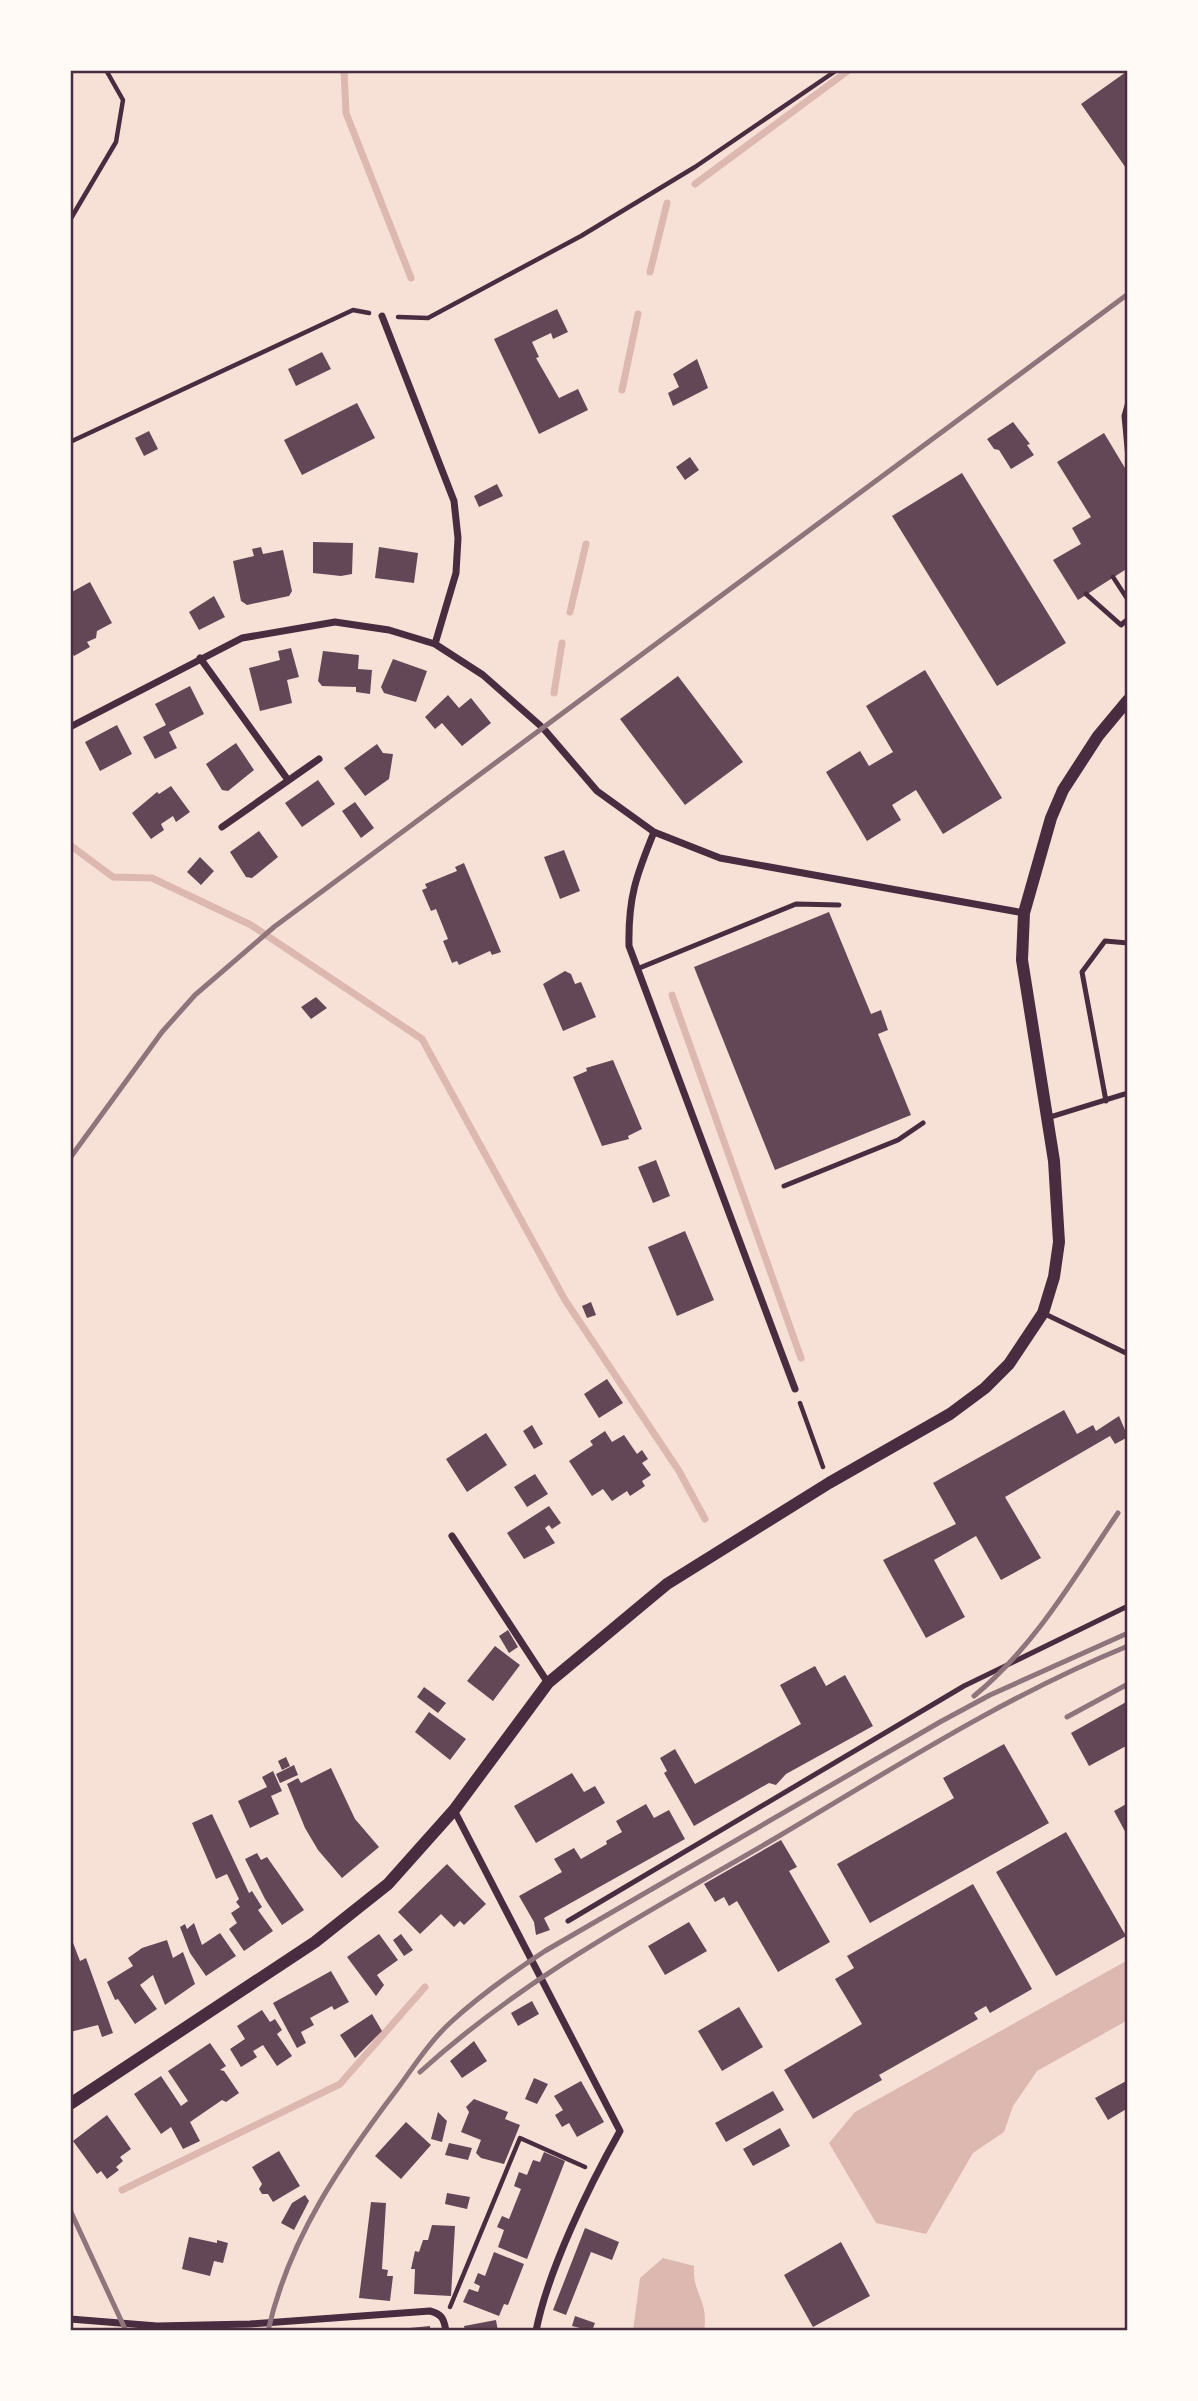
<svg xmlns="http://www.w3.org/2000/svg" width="1198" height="2401" viewBox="0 0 1198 2401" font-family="Barlow,sans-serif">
<rect width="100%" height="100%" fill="#f7e1d7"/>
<path fill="#dcb8b0" d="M 1128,1960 L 1128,2020 L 1037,2071 L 1013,2106 L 1004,2132 L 973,2153 L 926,2234 L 876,2223 L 829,2143 L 855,2112 Z
M 663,2258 L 694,2266 C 692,2294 709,2299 704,2331 L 633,2331 L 640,2278 Z"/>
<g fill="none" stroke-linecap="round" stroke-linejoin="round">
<path stroke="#dcb8b0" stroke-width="7" d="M 344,70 L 346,113 L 411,278
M 695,184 L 849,70
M 650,272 L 667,203
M 622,390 L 638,314
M 570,612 L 586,544
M 554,693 L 562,643
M 70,845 L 113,877 L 152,878 L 251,925 L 422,1039 L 565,1300 L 679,1471 L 705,1519
M 672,995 L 801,1358
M 122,2190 L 340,2084 L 425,1987"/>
</g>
<path fill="#644757" d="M 1126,72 L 1128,75 L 1128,171 L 1081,104 Z
M 557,309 L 568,332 L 553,339 L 551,333 L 532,342 L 539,357 L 536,358 L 559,398 L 578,389 L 588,410 L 539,434 L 494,339 Z
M 322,352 L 331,369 L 296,386 L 288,369 Z
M 697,359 L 708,388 L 673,406 L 668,393 L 679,387 L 673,374 Z
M 357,403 L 375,438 L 302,475 L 284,440 Z
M 1013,422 L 1030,444 L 1027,445 L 1034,455 L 1011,469 L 999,450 L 994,449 L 987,439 Z
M 149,431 L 158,449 L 144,456 L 135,438 Z
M 1104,433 L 1128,473 L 1128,568 L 1078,600 L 1053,560 L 1081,544 L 1072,528 L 1091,517 L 1057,462 Z
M 690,457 L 699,470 L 685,480 L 676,467 Z
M 962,473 L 1066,643 L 997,686 L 892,516 Z
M 497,484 L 503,496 L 479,507 L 474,496 Z
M 313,542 L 353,543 L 352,574 L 341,576 L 313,573 Z
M 261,547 L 263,554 L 283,550 L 292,591 L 289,596 L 247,605 L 241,601 L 233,561 L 254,556 L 252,549 Z
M 379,547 L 418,553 L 414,583 L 375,578 Z
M 90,582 L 112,623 L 97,631 L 96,638 L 87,642 L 90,647 L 74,656 L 70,649 L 70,593 Z
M 214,596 L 225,617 L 199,630 L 189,612 Z
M 291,648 L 299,677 L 287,680 L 292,703 L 260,711 L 249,668 L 280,660 L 278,651 Z
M 323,651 L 359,655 L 358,669 L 372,670 L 370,694 L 356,692 L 356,687 L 322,686 L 318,681 Z
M 393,659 L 427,671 L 416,702 L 384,693 L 381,687 Z
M 925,670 L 1002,798 L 943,834 L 916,790 L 892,805 L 901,820 L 867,841 L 826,772 L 860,751 L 869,766 L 893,752 L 866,706 Z
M 678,676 L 743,762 L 685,805 L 620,719 Z
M 190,686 L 204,714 L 169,732 L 177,748 L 155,759 L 143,737 L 166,725 L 155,704 Z
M 448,695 L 459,708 L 471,698 L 491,723 L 462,746 L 442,723 L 435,729 L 425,717 Z
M 117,725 L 132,754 L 100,771 L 85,742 Z
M 236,743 L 254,770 L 228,791 L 222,790 L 206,764 Z
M 377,744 L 383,753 L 393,754 L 389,779 L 365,796 L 344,768 Z
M 318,780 L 335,804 L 302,827 L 285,803 Z
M 171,786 L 190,812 L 176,822 L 173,816 L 161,824 L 164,830 L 151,839 L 132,813 L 157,792 L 159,794 Z
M 355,802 L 374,828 L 361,838 L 342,811 Z
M 259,831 L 278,857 L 252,878 L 246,877 L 230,852 Z
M 564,850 L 580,891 L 560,899 L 544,857 Z
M 200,857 L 214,871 L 201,885 L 187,872 Z
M 464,863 L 501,952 L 492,955 L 490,951 L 459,965 L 457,961 L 452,963 L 443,941 L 448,939 L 436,909 L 431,911 L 422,890 L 427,888 L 425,884 L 457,871 L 455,867 Z
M 829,912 L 871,1014 L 881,1010 L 888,1030 L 878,1034 L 911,1115 L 775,1170 L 694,967 Z
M 565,971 L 571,974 L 575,984 L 581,982 L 596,1017 L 563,1031 L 543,984 Z
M 316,997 L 327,1008 L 311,1019 L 301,1007 Z
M 613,1060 L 642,1129 L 628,1136 L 629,1139 L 602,1146 L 573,1077 L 587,1071 L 586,1068 Z
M 656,1160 L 670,1196 L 653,1203 L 638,1167 Z
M 685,1231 L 714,1300 L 677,1316 L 648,1247 Z
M 591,1302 L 596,1315 L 587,1318 L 582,1306 Z
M 607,1379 L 623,1403 L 599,1418 L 584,1394 Z
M 1064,1410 L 1077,1434 L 1093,1425 L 1096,1431 L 1119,1416 L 1128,1437 L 1115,1444 L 1110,1436 L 1005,1497 L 1041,1558 L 1001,1580 L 976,1536 L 934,1560 L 965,1617 L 926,1638 L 883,1560 L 956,1524 L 933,1483 Z
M 532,1425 L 543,1444 L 534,1449 L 523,1431 Z
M 605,1431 L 612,1442 L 624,1435 L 637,1454 L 642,1450 L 648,1459 L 642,1463 L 651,1475 L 642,1481 L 645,1486 L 630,1496 L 627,1491 L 612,1501 L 603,1489 L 592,1496 L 569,1461 L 593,1445 L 590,1441 Z
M 486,1433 L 507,1465 L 467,1492 L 446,1459 Z
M 535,1474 L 548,1494 L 527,1507 L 514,1487 Z
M 549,1506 L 561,1523 L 552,1529 L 549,1525 L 545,1528 L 555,1543 L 524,1559 L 507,1533 Z
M 508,1630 L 518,1647 L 509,1653 L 499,1636 Z
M 495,1646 L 520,1665 L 493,1701 L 467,1681 Z
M 815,1666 L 826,1686 L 845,1675 L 873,1726 L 786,1774 L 776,1785 L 769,1783 L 694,1826 L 664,1773 L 667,1771 L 660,1758 L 675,1749 L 695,1784 L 801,1724 L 780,1685 Z
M 424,1687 L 446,1703 L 438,1713 L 417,1697 Z
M 1128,1701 L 1128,1745 L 1089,1766 L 1071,1733 Z
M 429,1712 L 466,1739 L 450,1760 L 415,1732 Z
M 1004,1744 L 1049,1823 L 870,1923 L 837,1864 L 954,1798 L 943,1778 Z
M 286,1757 L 290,1766 L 282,1770 L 278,1761 Z
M 294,1765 L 298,1775 L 280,1783 L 276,1774 Z
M 331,1768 L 355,1819 L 379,1847 L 342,1878 L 318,1850 L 305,1828 L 287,1784 L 298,1778 L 301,1783 Z
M 273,1771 L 282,1791 L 271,1796 L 279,1814 L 250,1828 L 238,1801 L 267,1787 L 262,1777 Z
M 572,1773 L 584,1792 L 595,1786 L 605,1803 L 536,1843 L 514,1806 Z
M 1128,1803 L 1128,1837 L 1114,1811 Z
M 646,1804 L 654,1818 L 669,1810 L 685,1839 L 544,1918 L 550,1930 L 536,1935 L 534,1922 L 519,1896 L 562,1872 L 554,1859 L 574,1848 L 581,1859 L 607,1844 L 606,1841 L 622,1832 L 616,1821 Z
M 212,1814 L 249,1893 L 252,1891 L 262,1907 L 258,1910 L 273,1931 L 244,1951 L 229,1929 L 237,1923 L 231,1913 L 240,1907 L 236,1902 L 239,1899 L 227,1874 L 216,1879 L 192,1823 Z
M 1066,1832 L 1126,1936 L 1056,1976 L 996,1872 Z
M 781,1840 L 797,1867 L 789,1871 L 830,1942 L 778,1972 L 737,1901 L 729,1906 L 724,1897 L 715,1902 L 704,1884 Z
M 257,1853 L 261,1860 L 267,1857 L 304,1910 L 282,1925 L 265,1899 L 245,1859 Z
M 447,1864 L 486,1904 L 464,1925 L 460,1921 L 454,1927 L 441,1914 L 420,1934 L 398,1912 Z
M 973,1884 L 1032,1989 L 990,2013 L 986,2006 L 974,2013 L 978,2019 L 879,2075 L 882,2080 L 813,2119 L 784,2070 L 862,2024 L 835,1979 L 854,1968 L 847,1956 Z
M 689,1922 L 707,1951 L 665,1975 L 648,1946 Z
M 194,1923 L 202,1945 L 220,1933 L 236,1956 L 206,1976 L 190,1953 L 180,1927 L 185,1924 L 187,1929 Z
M 379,1934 L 398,1960 L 377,1975 L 384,1985 L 376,1996 L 347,1957 Z
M 401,1934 L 413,1950 L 404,1956 L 393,1940 Z
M 70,1935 L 80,1961 L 86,1958 L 113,2033 L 102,2037 L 98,2025 L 70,2032 Z
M 167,1940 L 173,1958 L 183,1952 L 195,1984 L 165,2005 L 153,1975 L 140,1985 L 157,2009 L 135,2024 L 118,1999 L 115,2000 L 107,1982 L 133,1966 L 128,1958 L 142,1948 Z
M 331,1971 L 349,2002 L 334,2010 L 332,2006 L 310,2018 L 314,2025 L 301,2032 L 306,2043 L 297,2048 L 273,2003 Z
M 532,2001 L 539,2014 L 518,2026 L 511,2013 Z
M 739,2007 L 763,2047 L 722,2071 L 698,2031 Z
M 262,2010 L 270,2022 L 275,2019 L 282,2030 L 277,2034 L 292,2056 L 277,2066 L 263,2045 L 253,2051 L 257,2057 L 241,2067 L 230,2049 L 245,2039 L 237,2026 Z
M 372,2014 L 382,2031 L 355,2058 L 340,2035 Z
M 474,2041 L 487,2061 L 462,2078 L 450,2061 Z
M 210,2043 L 226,2066 L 220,2070 L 224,2071 L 239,2093 L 226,2102 L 222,2100 L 190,2122 L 200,2141 L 183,2149 L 171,2127 L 161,2134 L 134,2094 L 161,2076 L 181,2106 L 188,2101 L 168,2071 Z
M 534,2078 L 548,2084 L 537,2104 L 525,2099 Z
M 1128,2080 L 1128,2108 L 1108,2120 L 1095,2098 Z
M 581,2081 L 604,2122 L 577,2137 L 569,2123 L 562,2127 L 555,2115 L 563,2110 L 554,2096 Z
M 773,2091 L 784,2110 L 726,2142 L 715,2123 Z
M 474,2099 L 508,2112 L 505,2119 L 520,2125 L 504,2164 L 481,2158 L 476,2153 L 481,2140 L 461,2132 L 469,2112 L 466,2107 Z
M 438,2112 L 447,2121 L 442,2142 L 431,2139 Z
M 107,2115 L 131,2149 L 120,2157 L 123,2161 L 116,2167 L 119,2170 L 107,2179 L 101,2171 L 97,2174 L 73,2141 Z
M 406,2122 L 431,2145 L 401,2179 L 375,2156 Z
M 780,2128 L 790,2146 L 753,2166 L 743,2149 Z
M 449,2143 L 472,2148 L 468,2160 L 445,2155 Z
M 279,2151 L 300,2186 L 273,2202 L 268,2194 L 262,2194 L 259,2189 L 262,2184 L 252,2167 Z
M 544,2152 L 565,2161 L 527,2259 L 498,2247 L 504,2230 L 497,2227 L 502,2216 L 509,2219 L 521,2189 L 514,2186 L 519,2172 L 527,2175 L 533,2160 L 540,2162 Z
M 447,2193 L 470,2197 L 467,2209 L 445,2204 Z
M 305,2195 L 309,2201 L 294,2230 L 281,2223 L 292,2203 Z
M 371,2202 L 386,2203 L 382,2269 L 388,2270 L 387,2276 L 393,2276 L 390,2301 L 359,2298 Z
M 432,2225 L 455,2226 L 451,2296 L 414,2294 L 415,2269 L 411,2269 L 415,2251 L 419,2252 L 423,2240 L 428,2240 Z
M 585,2228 L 619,2242 L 612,2260 L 591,2252 L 566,2315 L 553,2310 Z
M 189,2237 L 217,2243 L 217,2240 L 228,2243 L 223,2263 L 214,2261 L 210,2276 L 182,2269 Z
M 841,2242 L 870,2296 L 813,2327 L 784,2275 Z
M 494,2252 L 524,2264 L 508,2305 L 504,2304 L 499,2316 L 463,2302 L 469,2289 L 478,2292 L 480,2286 L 474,2283 L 478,2273 L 485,2276 Z
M 575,2316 L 595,2323 L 592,2331 L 572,2326 Z
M 496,2320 L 498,2331 L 465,2331 L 464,2326 Z
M 430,2326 L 430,2331 L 399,2331 L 399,2329 Z"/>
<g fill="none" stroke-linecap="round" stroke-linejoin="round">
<path stroke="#4a2c40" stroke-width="4.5" d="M 70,220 L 116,142 L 123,100 L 106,70
M 398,317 L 428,318 L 581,236 L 695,167 L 837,70
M 70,442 L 353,310 L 369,313
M 1113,577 L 1128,600
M 800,1403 L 823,1467
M 450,2307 L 520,2138 L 585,2167"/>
<path stroke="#4a2c40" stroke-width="5" d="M 1128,402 L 1124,416 L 1128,458
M 1086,594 L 1121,625 L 1128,619
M 637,969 L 796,904 L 839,905
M 1106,1101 L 1082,972 L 1105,941 L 1128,943
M 1047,1118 L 1128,1093
M 784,1186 L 898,1140 L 923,1123
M 1043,1313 L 1128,1354
M 568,1921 L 964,1686 L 1128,1606"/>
<path stroke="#4a2c40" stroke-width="7" d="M 382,316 L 454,501 L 458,538 L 456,573 L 435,644
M 200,658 L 288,780
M 70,727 L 242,638 L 335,622 L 389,630 L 435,644 L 483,675 L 543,728 L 597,791 L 654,832 L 720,858 L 1024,913
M 222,827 L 319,759
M 654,832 C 636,876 628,898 629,946 L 795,1389
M 452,1536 L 548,1683
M 454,1810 L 620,2131 C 589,2186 548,2270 536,2331
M 70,2319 L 157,2326 L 250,2324 L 430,2311 C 442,2314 444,2319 446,2331"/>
<path stroke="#4a2c40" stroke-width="12" d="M 70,2104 L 315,1942 L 388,1884 L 454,1810 L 548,1683 L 667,1584 L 829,1483 L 950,1414 L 985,1388 L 1009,1364 L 1043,1313 L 1054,1277 L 1059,1242 L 1054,1161 L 1022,960 L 1024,913 L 1051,818 L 1063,790 L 1098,736 L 1128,700"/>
<path stroke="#8f747c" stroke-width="5" d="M 70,1158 L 162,1032 L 195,995 L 274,927 L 1128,294
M 974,1696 C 1035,1646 1074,1578 1118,1513
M 1067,1717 L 1128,1684
M 420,2072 C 528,1974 649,1912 774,1839 C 889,1771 1003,1697 1128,1646
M 70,2210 L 126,2331
M 268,2331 C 289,2238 341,2163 398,2088 C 414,2066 431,2040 451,2022 C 480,1995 513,1972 545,1951 L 940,1722 L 990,1695 L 1128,1633"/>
</g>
<rect width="1198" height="2401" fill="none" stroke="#fffaf5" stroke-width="144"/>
<rect x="72" y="72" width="1054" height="2257" fill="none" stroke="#4a2c40" stroke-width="2.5"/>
</svg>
